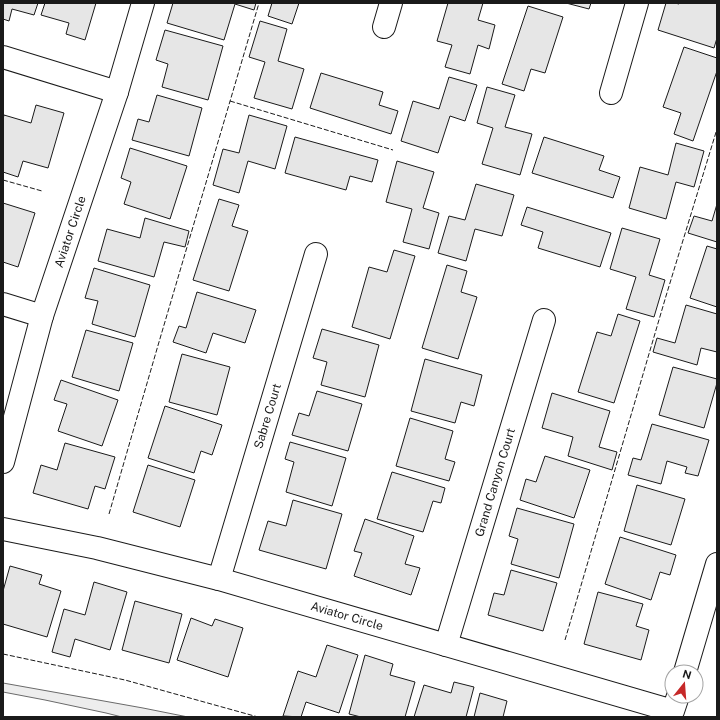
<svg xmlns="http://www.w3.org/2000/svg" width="720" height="720" viewBox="0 0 720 720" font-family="'Public Sans',sans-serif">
<rect width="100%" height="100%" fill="#fff"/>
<path fill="#ededed" stroke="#6a6a6a" d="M 3,683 L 143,708 L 188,717 L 122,717 L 106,713 L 45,700 L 3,692 Z"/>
<path fill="#e6e6e6" stroke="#1a1a1a" d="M 3,3 L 38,3 L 34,15 L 12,9 L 9,21 L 3,19 Z
M 45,3 L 96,3 L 85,40 L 66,34 L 69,23 L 41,15 Z
M 173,3 L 256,3 L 254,10 L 235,4 L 224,40 L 167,23 Z
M 272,3 L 299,3 L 292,24 L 268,16 Z
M 448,3 L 483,3 L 478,20 L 495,25 L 489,49 L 478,45 L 470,74 L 445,67 L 452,45 L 437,41 Z
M 566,3 L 591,3 L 589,9 Z
M 666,3 L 675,3 L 679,4 L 680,3 L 717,3 L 717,38 L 714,48 L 658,30 Z
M 528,6 L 563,17 L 545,73 L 531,69 L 524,91 L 502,84 Z
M 260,21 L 287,29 L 278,61 L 304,69 L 292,109 L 254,98 L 265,62 L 249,57 Z
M 165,30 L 223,46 L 208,100 L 162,87 L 168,64 L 156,60 Z
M 684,47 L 717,58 L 717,71 L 693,141 L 674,134 L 681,113 L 663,107 Z
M 321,73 L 383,92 L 379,105 L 398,111 L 391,134 L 310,108 Z
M 449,77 L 477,85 L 465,121 L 450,116 L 438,153 L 401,141 L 413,101 L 439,109 Z
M 487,87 L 515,95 L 505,127 L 532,134 L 520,175 L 482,164 L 493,128 L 477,123 Z
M 157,95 L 202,108 L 189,156 L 132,140 L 138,119 L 149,122 Z
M 36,105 L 64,113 L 48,168 L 23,161 L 18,177 L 3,172 L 3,119 L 4,115 L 31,123 Z
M 249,115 L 287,126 L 275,169 L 248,161 L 239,193 L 213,185 L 223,149 L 239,153 Z
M 295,137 L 378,160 L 372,182 L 350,176 L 346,190 L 285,173 Z
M 544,137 L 604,156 L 599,170 L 620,177 L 613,198 L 532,173 Z
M 676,143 L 704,151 L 694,187 L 676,182 L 666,219 L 629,208 L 640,167 L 668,175 Z
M 130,148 L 187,166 L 170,219 L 124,204 L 131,182 L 121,178 Z
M 397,161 L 434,172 L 423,208 L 439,213 L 429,249 L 403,242 L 412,209 L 386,202 Z
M 476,184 L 514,195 L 502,236 L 475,229 L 466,261 L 438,253 L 449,216 L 465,220 Z
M 219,199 L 239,205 L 232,226 L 248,231 L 229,291 L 193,280 Z
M 3,203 L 35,213 L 18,267 L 3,262 Z
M 717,204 L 717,242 L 688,233 L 694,216 L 712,221 Z
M 527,207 L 611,233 L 600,267 L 538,248 L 543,232 L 521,225 Z
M 145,218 L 189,231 L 185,247 L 164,242 L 154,277 L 98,261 L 107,229 L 140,238 Z
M 622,228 L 660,239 L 649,275 L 665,280 L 654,317 L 626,309 L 636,277 L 610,269 Z
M 707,246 L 717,249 L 717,307 L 690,298 Z
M 394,250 L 415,256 L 390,339 L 352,327 L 369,267 L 387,272 Z
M 447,265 L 467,271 L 461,292 L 477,297 L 458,359 L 422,348 Z
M 94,268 L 150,285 L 135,337 L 92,324 L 98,301 L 85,298 Z
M 197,292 L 256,310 L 245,343 L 213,333 L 206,353 L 173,342 L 179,326 L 186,328 Z
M 686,305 L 717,314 L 717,352 L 701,348 L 697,365 L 653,352 L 657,338 L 675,343 Z
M 618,314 L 640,321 L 614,403 L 578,392 L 597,332 L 611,336 Z
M 322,329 L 379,345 L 365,397 L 321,385 L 327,362 L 313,358 Z
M 86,330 L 133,343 L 119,391 L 72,377 Z
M 182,354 L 230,367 L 217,415 L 169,402 Z
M 425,359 L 482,375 L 474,406 L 461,402 L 455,423 L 411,411 Z
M 673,367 L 717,379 L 717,383 L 704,428 L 659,415 Z
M 61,380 L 118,400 L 102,446 L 58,431 L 67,404 L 54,400 Z
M 317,391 L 362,404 L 348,451 L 292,435 L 299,413 L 309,416 Z
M 552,393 L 610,411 L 599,447 L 617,452 L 612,470 L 568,456 L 573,437 L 542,428 Z
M 165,406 L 222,425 L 212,455 L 201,451 L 194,473 L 148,458 Z
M 410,418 L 453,431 L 445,459 L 455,462 L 449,481 L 396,466 Z
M 652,424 L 709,440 L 698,476 L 685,473 L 687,467 L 667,461 L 661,484 L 628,475 L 633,458 L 641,460 Z
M 290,442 L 346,458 L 332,506 L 286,492 L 294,462 L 285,459 Z
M 65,443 L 115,457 L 105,489 L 95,486 L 88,509 L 33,493 L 41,465 L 57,470 Z
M 545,456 L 590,470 L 574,518 L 520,500 L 526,479 L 536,482 Z
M 148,465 L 195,480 L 180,527 L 133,512 Z
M 392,472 L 445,488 L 441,503 L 433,501 L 423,532 L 377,519 Z
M 637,485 L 685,499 L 671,545 L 624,531 Z
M 293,500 L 342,514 L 326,569 L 259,550 L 268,521 L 286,526 Z
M 517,508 L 574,524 L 559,578 L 511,564 L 518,539 L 509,536 Z
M 365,519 L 414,536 L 405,564 L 420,568 L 411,595 L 354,576 L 362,553 L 354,551 Z
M 620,537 L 676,555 L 670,575 L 660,572 L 651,600 L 605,584 Z
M 10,566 L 42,575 L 39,584 L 61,591 L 47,637 L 3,624 L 3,591 Z
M 511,570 L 557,583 L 543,631 L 488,615 L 494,593 L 504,595 Z
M 94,582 L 127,592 L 110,650 L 75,639 L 70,657 L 52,652 L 64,609 L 85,615 Z
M 598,592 L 643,604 L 636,626 L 649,630 L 641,660 L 584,644 Z
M 135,601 L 182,614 L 169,663 L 122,650 Z
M 191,618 L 212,626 L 215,619 L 243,628 L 228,677 L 177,660 Z
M 327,645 L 358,655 L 339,713 L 306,702 L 301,717 L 283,716 L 298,671 L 316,677 Z
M 365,655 L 393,664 L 390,675 L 415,682 L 405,717 L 361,717 L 349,714 Z
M 454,682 L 474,687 L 466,717 L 414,717 L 424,685 L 451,693 Z
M 480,693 L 507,701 L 503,717 L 474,717 Z"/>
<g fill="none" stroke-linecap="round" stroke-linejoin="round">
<g stroke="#1a1a1a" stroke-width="24">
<g id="street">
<path d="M 384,27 L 391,3"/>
<path d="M 3,57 L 117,92"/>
<path d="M 611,93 L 637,3"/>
<path d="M 3,304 L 42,316"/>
<path id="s1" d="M 3,462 L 42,316 L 117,92 L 143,3"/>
<path id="s2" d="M 3,529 L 97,548 L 219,579 L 673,711 L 678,696"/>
<path id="s3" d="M 219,579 L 316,254"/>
<path id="s4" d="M 446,645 L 544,320"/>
<path d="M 685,672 L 717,564"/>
</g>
</g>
<use href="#street" stroke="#fff" stroke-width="22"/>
<path stroke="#1a1a1a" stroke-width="1" stroke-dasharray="5 2" stroke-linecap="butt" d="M 230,101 L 393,150
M 3,180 L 42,191
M 109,514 L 159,342 L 259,3
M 565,640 L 666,296 L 717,129
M 3,654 L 125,680 L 258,717"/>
</g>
<g text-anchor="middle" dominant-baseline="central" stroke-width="3" stroke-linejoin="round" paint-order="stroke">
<g font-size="12" fill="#1a1a1a" stroke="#fff">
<text stroke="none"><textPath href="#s1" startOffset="240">Aviator Circle</textPath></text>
<text stroke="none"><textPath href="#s3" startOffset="170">Sabre Court</textPath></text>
<text stroke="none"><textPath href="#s4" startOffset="170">Grand Canyon Court</textPath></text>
<text stroke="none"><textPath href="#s2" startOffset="355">Aviator Circle</textPath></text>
</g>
</g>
<rect width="720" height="720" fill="none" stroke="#1a1a1a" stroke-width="8"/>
<g transform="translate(684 684) rotate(17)"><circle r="19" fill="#ffffff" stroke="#a3a3a3"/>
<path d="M0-3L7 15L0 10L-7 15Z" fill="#c62828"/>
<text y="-6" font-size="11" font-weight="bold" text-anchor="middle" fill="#1a1a1a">N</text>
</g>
</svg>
